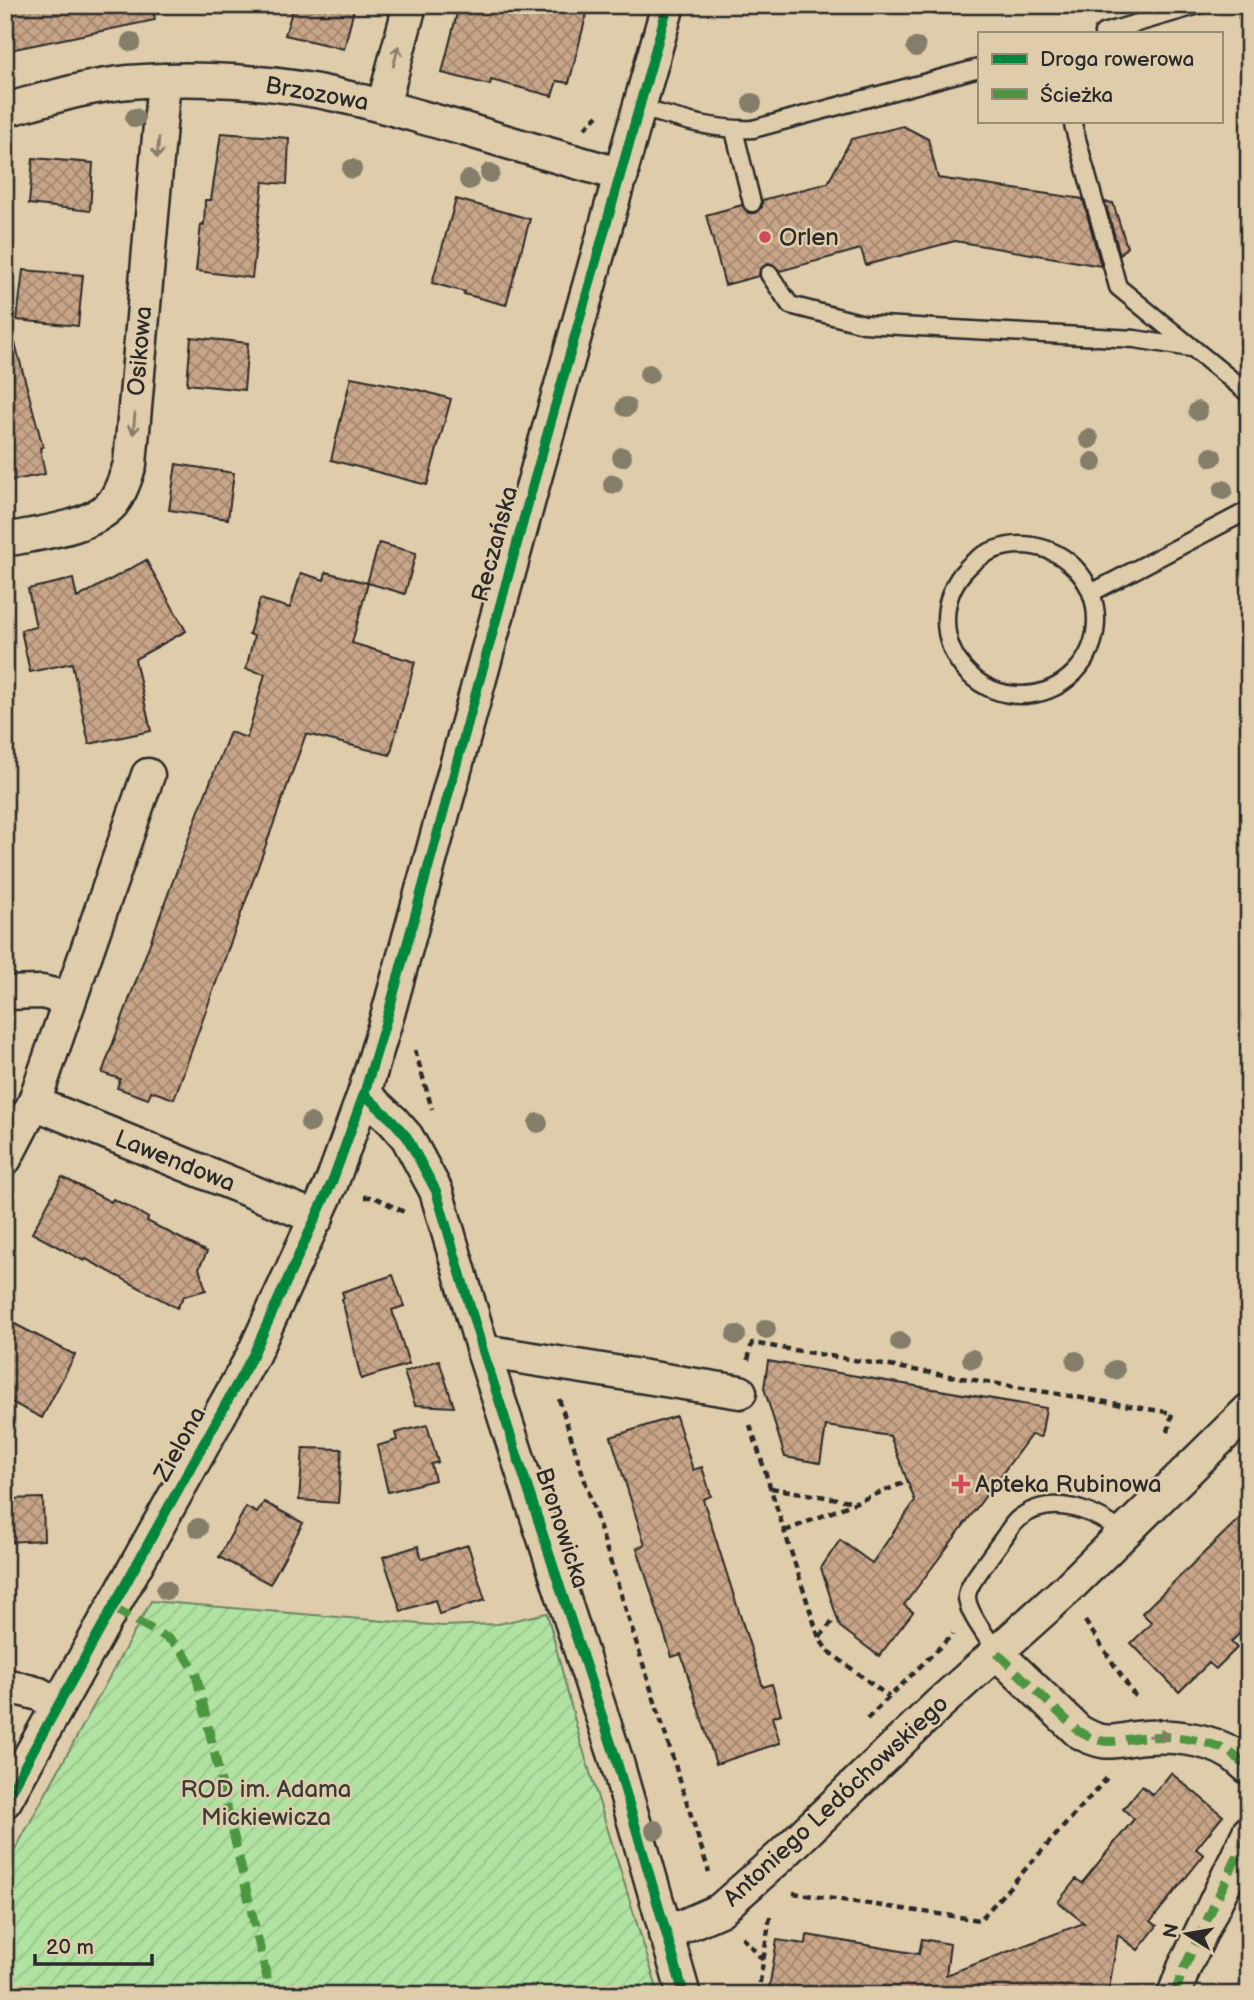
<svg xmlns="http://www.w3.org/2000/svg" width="1254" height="2000" viewBox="0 0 1254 2000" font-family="'Balsamiq Sans',sans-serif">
<defs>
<pattern id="garden-furrows" width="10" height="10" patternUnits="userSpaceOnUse" patternTransform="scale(1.75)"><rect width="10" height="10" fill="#b0e2a2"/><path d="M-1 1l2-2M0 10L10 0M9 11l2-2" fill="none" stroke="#98c28c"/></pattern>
<pattern id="building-cross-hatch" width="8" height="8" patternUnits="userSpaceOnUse" patternTransform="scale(1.75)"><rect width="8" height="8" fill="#c8a588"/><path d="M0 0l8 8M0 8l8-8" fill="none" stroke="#a3876f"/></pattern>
</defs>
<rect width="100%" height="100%" fill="#dfccaa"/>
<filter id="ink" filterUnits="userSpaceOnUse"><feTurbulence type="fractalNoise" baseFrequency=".0143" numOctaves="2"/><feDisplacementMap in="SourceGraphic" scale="14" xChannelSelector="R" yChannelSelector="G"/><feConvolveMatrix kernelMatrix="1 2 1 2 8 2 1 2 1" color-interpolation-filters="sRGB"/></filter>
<g filter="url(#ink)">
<path fill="url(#garden-furrows)" stroke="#6e8666" stroke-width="2" d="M 151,1601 L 443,1626 L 498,1624 L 547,1613 L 580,1740 L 659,1995 L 5,1995 L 5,1868 Z"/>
<path fill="url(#building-cross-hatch)" stroke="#2b2b2b" stroke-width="2" d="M 5,5 L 153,5 L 155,20 L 5,51 Z
M 294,5 L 355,5 L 344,49 L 285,35 Z
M 459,5 L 589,5 L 569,83 L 557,81 L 552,96 L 491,80 L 490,85 L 442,73 Z
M 903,126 L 928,139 L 938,178 L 1083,199 L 1101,266 L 955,241 L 866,265 L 861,249 L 780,271 L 774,265 L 768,264 L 760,269 L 759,276 L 725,285 L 706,215 L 742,205 L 748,213 L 755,213 L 762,207 L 762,200 L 828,183 L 851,139 Z
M 221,133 L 289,138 L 287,184 L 263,182 L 252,278 L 196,271 L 201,224 L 204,225 L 205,200 L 211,200 Z
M 33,158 L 93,163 L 90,211 L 29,204 Z
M 456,199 L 530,219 L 506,305 L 464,294 L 465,292 L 432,283 Z
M 1105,202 L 1113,203 L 1127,247 L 1120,255 Z
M 23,270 L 83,275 L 78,326 L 17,320 Z
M 191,337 L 248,343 L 244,390 L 187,384 Z
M 15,343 L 43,447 L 40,448 L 45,474 L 5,482 L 5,344 Z
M 351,377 L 423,391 L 451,399 L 427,485 L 331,460 Z
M 176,464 L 234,473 L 228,519 L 169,510 Z
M 379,543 L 416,553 L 405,594 L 368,583 L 352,643 L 415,662 L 390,755 L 306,734 L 174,1099 L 151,1091 L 148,1099 L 117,1088 L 120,1079 L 102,1073 L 201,805 L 230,732 L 247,738 L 265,674 L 246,669 L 254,636 L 249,634 L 260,599 L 290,608 L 301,573 L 324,580 L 326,572 L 367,583 Z
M 146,560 L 186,631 L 135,659 L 151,731 L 89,744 L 72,663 L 30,672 L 21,630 L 36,627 L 28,589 L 73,579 L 77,598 Z
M 62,1177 L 111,1202 L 113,1199 L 131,1208 L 148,1218 L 147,1221 L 207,1252 L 199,1268 L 206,1290 L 184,1296 L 177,1308 L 86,1259 L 84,1261 L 32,1233 Z
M 393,1275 L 404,1306 L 392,1310 L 409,1364 L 361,1379 L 342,1299 L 344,1298 L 342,1292 Z
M 5,1319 L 75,1355 L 42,1418 L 5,1399 Z
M 439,1360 L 454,1407 L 415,1405 L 404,1372 Z
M 768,1361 L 1046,1408 L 1041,1437 L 1031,1435 L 925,1577 L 904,1605 L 913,1612 L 879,1656 L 840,1627 L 821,1568 L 840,1540 L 872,1563 L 915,1501 L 890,1436 L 826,1426 L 820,1463 L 785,1457 L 764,1388 Z
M 676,1416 L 693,1470 L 702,1467 L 711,1496 L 703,1499 L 763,1687 L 772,1684 L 781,1714 L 772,1717 L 780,1743 L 716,1764 L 681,1654 L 672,1657 L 637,1548 L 645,1545 L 611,1437 Z
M 427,1425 L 438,1462 L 431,1464 L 435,1480 L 388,1492 L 377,1446 L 397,1440 L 395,1433 Z
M 303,1448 L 342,1449 L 338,1503 L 299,1500 Z
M 43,1498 L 44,1540 L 5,1542 L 5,1499 Z
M 264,1502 L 303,1523 L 270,1584 L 219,1557 L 246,1507 L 257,1513 Z
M 1249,1509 L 1249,1624 L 1231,1642 L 1237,1648 L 1216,1669 L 1209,1663 L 1179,1692 L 1131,1643 L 1152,1623 L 1142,1613 Z
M 468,1545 L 485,1600 L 439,1614 L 435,1600 L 401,1611 L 383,1557 L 418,1546 L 422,1559 Z
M 1171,1773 L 1223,1816 L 1196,1849 L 1204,1855 L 1151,1921 L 1157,1926 L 1138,1950 L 1118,1935 L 1108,1995 L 768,1995 L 777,1940 L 806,1944 L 807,1935 L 919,1954 L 922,1939 L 950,1944 L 946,1975 L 1084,1923 L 1058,1902 L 1076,1879 L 1082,1883 L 1134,1819 L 1123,1809 L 1142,1786 L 1153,1795 Z"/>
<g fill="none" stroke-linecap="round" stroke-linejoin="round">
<g stroke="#2b2b2b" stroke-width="21">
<path id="service" d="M 1103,33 L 1199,5
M 640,108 C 677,118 714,131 753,129 L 979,68
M 1072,121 L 1118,287 L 1249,394
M 734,130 L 752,203
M 769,274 L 790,305 L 864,324 L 1135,339 L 1191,348
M946 620a75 75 0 1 1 150 0a75 75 0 1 1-150 0Z
M 1091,593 L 1249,510
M 997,1653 C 989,1639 967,1613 967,1597 C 967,1591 970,1586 973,1581 C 983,1566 994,1551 1005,1536 C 1009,1530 1013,1523 1018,1519 C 1052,1492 1094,1511 1124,1533"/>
</g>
<g stroke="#2b2b2b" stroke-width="37">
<path id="minor" d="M 383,106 L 410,5
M 5,110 C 46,99 87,86 129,82 C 195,76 277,81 341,96 C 382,105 423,118 464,129 C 516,145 569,160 622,175
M 5,540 C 38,533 89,529 112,504 C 121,493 126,477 130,464 L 164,80
M 5,993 L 42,992 L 70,999
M 364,1094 L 393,1121 L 407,1137 L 436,1191 L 483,1351 L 616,1759 L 684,1995
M 34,1103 L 317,1218
M 5,1159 L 34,1103 L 148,775
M 483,1351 L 740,1392
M 997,1653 L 1078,1731 C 1108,1749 1116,1739 1146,1737 C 1172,1735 1210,1739 1232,1754 C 1238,1758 1243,1763 1249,1768
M 5,1685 L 39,1694 L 58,1705
M 5,1801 L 253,1355 L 332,1182 L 364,1094 L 388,1014 L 533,485 L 668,5
M 665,1934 L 720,1910 L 781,1856 L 938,1705 L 1065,1591 L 1249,1410
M 1174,1995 L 1184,1968 L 1249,1832"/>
</g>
<path stroke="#2b2b2b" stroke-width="4.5" stroke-dasharray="7 5" stroke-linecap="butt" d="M 1239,16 L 1249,29
M 585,128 L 598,115
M 415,1050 L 432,1109
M 364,1197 L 374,1197 L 404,1212
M 5,1206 L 11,1195
M 748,1360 L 752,1343 L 1172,1413 L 1167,1437
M 559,1399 L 709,1872
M 750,1425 L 819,1638 L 827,1650 L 889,1697
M 771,1488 L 856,1502
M 785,1531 L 906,1482
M 1085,1621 L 1138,1701
M 820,1637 L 835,1618
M 867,1719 L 953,1634
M 793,1893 L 980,1920 L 1107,1778
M 742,1937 L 763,1960
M 758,1995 L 770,1916"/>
<use href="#service" stroke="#dfccaa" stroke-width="16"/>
<use href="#minor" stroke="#dfccaa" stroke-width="32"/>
<path stroke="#4d9640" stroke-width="9" stroke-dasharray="18 9" stroke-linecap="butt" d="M 113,1608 L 169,1639 L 180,1648 L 195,1670 L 271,1995
M 997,1653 L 1078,1731 C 1108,1749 1116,1739 1146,1737 C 1172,1735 1210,1739 1232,1754 C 1238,1758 1243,1763 1249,1768
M 1174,1995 L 1184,1968 L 1249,1832"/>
<g stroke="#dfccaa" stroke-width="15">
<path id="cycleway" d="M 364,1094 L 393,1121 L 407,1137 L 436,1191 L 483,1351 L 616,1759 L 684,1995
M 5,1801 L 253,1355 L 332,1182 L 364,1094 L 388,1014 L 533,485 L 668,5"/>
</g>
<use href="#cycleway" stroke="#00873e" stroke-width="10"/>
</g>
<g fill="#837d6b">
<circle cx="131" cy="42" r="10"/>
<circle cx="916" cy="47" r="10"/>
<circle cx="752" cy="103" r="10"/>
<circle cx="135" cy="118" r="10"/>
<circle cx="352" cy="169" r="10"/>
<circle cx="490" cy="173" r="10"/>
<circle cx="469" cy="180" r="10"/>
<circle cx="649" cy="374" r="10"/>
<circle cx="626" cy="407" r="10"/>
<circle cx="1198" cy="411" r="10"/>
<circle cx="1089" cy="439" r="10"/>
<circle cx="622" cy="457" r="10"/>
<circle cx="1212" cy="457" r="10"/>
<circle cx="1093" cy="462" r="10"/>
<circle cx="613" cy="484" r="10"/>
<circle cx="1223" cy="490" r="10"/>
<circle cx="310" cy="1123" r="10"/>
<circle cx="538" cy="1123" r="10"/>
<circle cx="766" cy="1329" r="10"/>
<circle cx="736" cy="1335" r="10"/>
<circle cx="900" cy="1342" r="10"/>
<circle cx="972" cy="1359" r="10"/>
<circle cx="1076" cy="1361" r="10"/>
<circle cx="1115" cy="1370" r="10"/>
<circle cx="198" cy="1528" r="10"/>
<circle cx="166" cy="1590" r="10"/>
<circle cx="655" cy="1830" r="10"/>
</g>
<defs><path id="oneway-shaft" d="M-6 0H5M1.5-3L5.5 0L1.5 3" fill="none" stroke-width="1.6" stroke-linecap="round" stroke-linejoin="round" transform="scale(1.75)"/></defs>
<g stroke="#857c6a">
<use href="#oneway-shaft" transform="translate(396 56) rotate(-75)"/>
<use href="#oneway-shaft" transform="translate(158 148) rotate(95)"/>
<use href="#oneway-shaft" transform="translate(134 424) rotate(95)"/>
<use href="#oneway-shaft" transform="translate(1159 1736) rotate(-2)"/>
</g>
</g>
<g fill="#d1495b" stroke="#dfccaa" stroke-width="2.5">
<circle cx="765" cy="237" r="7"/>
<path d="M957.5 1473.5h7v7h7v7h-7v7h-7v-7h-7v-7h7z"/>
</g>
<g text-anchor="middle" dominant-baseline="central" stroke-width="5" stroke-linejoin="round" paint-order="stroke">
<g font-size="24" fill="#2b2b2b" stroke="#dfccaa">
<text transform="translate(317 94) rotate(10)">Brzozowa</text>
<text transform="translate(140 351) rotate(-85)">Osikowa</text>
<text transform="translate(495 544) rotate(-75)">Reczańska</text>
<text transform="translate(175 1161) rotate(22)">Lawendowa</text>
<text transform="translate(180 1444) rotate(-61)">Zielona</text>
<text transform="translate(562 1528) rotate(72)">Bronowicka</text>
<text transform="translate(836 1801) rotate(-43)">Antoniego Ledóchowskiego</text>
</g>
<g font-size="24" fill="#2b2b2b" stroke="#dfccaa" text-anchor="start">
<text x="779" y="237">Orlen</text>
<text x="975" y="1484">Apteka Rubinowa</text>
</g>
<g font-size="24" fill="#383d37" stroke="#dfccaa">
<text x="266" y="1789">ROD im. Adama<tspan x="266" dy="28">Mickiewicza</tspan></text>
</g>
</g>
<rect width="1254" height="2000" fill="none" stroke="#dfccaa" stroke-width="28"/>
<rect x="14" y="14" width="1226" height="1972" fill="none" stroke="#2b2b2b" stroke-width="2.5" filter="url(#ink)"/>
<rect x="978" y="32" width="245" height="91" fill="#dfccaa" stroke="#978c77" stroke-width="2"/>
<rect x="992" y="54" width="35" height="10" fill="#00873e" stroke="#978c77" stroke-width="2"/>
<text x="1040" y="66" font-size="21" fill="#2b2b2b">Droga rowerowa</text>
<rect x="992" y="89" width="35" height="10" fill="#4d9640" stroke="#978c77" stroke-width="2"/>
<text x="1040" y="102" font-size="21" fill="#2b2b2b">Ścieżka</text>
<g transform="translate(1187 1934) rotate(281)" stroke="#dfccaa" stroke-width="5" paint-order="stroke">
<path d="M0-5L12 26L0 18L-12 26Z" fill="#2b2b2b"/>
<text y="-10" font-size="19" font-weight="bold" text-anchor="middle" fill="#2b2b2b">N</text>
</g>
<path d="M35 1954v10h117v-10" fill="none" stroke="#2b2b2b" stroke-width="3.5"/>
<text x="46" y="1954" font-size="21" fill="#2b2b2b" stroke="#dfccaa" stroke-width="5" paint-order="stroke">20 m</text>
</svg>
